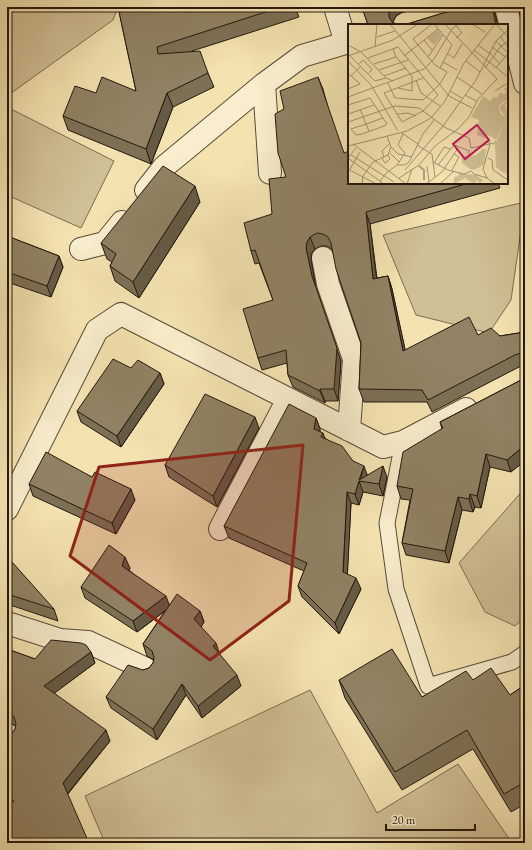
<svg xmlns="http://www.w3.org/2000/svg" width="532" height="850" viewBox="0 0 532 850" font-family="'EB Garamond',serif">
<rect width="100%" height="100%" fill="#f4e3b1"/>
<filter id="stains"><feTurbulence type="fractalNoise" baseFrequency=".005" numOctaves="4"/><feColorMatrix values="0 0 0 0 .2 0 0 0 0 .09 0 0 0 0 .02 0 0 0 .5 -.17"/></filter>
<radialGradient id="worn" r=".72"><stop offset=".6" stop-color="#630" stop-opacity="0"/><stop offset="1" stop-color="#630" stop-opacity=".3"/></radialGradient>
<path fill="#d0c095" stroke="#7a6c52" d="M 7,7 L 118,7 L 113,20 L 7,96 Z
M 7,107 L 114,161 L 81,228 L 7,195 Z
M 525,202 L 511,300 L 489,333 L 416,315 L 383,235 Z
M 525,488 L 525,617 L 515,626 L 485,612 L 459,563 Z
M 310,690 L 377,813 L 458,764 L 512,843 L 105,843 L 85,796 Z"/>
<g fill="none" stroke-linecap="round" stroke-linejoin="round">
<g stroke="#574b37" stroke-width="17">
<path id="service" d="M 403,442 L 387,523 L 396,589 L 428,686 L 512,662 L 525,653"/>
</g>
<g stroke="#574b37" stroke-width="24">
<path id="minor" d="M 335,7 L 346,43
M 506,7 L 525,83
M 264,84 L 270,173
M 146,190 L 164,167 L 264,84 L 302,56 L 349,42
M 81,249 L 105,243 L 122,222
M 323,258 L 328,284 L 354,359 L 349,430
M 7,509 L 97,330 L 121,314 L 383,447 L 403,442 L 466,409
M 220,529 L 288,399
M 7,623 L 60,640 L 88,642 L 146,669
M 7,737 L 8,735"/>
</g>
<use href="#service" stroke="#f8edcc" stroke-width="15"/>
<use href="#minor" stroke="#f8edcc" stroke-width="22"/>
</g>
<path fill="#7c7055" stroke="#23180e" d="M 118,7 L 295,7 L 299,17 L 192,51 L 208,73 L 214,87 L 173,107 L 151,164 L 68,130 L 63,116 L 96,93 L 136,91 Z
M 362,7 L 423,7 L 401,13 L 396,16 L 393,22 L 397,25 L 404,25 L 463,7 L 494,7 L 494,10 L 498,25 L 368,25 Z
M 507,63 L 509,70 L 507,70 Z
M 318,77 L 323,89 L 349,183 L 498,183 L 500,188 L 370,224 L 377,278 L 388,276 L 392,289 L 405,350 L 478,335 L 500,336 L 525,332 L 525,366 L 519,367 L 432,412 L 427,402 L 364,402 L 359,389 L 361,343 L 332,249 L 327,246 L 321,246 L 315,249 L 311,254 L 311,260 L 316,288 L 341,361 L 338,401 L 325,401 L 325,403 L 293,387 L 288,375 L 287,363 L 262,370 L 258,358 L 273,300 L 259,263 L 255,264 L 251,251 L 272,214 L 286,177 L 284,109 Z
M 200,202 L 139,298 L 115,281 L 110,266 L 112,262 L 107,259 L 101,243 Z
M 7,236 L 59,256 L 63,267 L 51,297 L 7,282 Z
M 131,368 L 160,373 L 164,384 L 121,447 L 81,422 L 77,411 Z
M 525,378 L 511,472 L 490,467 L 481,508 L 475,507 L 473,512 L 462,510 L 449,563 L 406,555 L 402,543 L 410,500 L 401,499 L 397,486 L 442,429 L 440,422 Z
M 316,418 L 320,429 L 320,431 L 325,438 L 353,461 L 368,475 L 387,477 L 383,496 L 363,492 L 359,505 L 351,503 L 347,574 L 361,589 L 339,634 L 302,597 L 298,586 L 304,571 L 229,538 L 224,526 Z
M 259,428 L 217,507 L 169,477 L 165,465 Z
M 92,477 L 135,500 L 116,534 L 33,496 L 29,484 Z
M 130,568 L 129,570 L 170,605 L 200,611 L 204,622 L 201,627 L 220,655 L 241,686 L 202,718 L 186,695 L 157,740 L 111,708 L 106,697 L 143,670 L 149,668 L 153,663 L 154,660 L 147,656 L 143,644 L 165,611 L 137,632 L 85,598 L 81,587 Z
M 7,574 L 54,609 L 58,621 L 7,604 Z
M 7,649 L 35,659 L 91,652 L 95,663 L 54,693 L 110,741 L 68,794 L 9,804 L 7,802 L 7,737 L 10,736 L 15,729 L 16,726 L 13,724 L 7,723 Z
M 339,680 L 422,697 L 473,680 L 510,695 L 525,685 L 525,804 L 511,812 L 473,749 L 402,790 L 345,698 Z"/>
<path fill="#655b45" stroke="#23180e" d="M 390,7 L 399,7 L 401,13 L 396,16 L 393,22 L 393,25 L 389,17 L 389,10 Z
M 492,7 L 494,7 L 494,10 L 498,25 L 496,25 Z
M 167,93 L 173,107 L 151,164 L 146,149 Z
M 195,186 L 200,202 L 139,298 L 133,282 Z
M 366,212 L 370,224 L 378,291 L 373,279 Z
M 310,237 L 315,249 L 311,254 L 311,260 L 316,288 L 341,361 L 338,401 L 334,389 L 306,248 L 307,242 Z
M 59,256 L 63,267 L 51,297 L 47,286 Z
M 388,276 L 392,289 L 408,363 L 403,351 Z
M 160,373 L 164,384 L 121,447 L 117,436 Z
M 320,389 L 325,401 L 325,403 L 320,391 Z
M 255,417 L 259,428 L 217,507 L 213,496 Z
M 316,418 L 320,429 L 318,440 L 314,429 Z
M 323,433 L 327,444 L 321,437 Z
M 525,445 L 525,461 L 511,472 L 507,460 Z
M 486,454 L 490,467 L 481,508 L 477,496 Z
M 364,466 L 368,477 L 360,481 Z
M 383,466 L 387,477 L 383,496 L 379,484 Z
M 359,481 L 363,492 L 359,505 L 355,494 Z
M 131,489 L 135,500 L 116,534 L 112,523 Z
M 347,492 L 351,503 L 347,584 L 343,572 Z
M 470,494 L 475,507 L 473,512 L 469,499 Z
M 458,497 L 462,510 L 449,563 L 445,551 Z
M 125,557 L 130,568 L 126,577 L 122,566 Z
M 356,578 L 361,589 L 339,634 L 335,623 Z
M 166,596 L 170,607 L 137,632 L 133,621 Z
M 200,611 L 204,622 L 198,631 L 194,619 Z
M 216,643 L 220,655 L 213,646 Z
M 91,652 L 95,663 L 48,698 L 44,686 Z
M 237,675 L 241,686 L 202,718 L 198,706 Z
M 182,684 L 186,695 L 157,740 L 153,729 Z
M 106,730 L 110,741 L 67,794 L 63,783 Z"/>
<path fill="#908263" stroke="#23180e" d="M 118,7 L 281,7 L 157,47 L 158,54 L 200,51 L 208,73 L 167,93 L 146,149 L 63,116 L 75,86 L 96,93 L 102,77 L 136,91 Z
M 362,7 L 390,7 L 389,10 L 389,17 L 392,22 L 397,25 L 404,25 L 463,7 L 492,7 L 496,25 L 368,25 Z
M 518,7 L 525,7 L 525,37 Z
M 318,77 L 344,153 L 349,151 L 349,183 L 469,183 L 366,212 L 373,279 L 388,276 L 403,351 L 469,317 L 478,335 L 491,328 L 500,336 L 525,332 L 525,355 L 521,353 L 515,355 L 428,400 L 422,390 L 359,389 L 361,343 L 336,269 L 331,243 L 328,237 L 323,234 L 317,233 L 310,237 L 307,242 L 306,248 L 312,276 L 337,348 L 334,389 L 320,389 L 320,391 L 288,375 L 286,350 L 258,358 L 243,309 L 273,300 L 255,250 L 251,251 L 244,223 L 272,214 L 269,179 L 286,177 L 278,153 L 275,114 L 284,109 L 280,91 Z
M 163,166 L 195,186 L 133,282 L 110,266 L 116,254 L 101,243 Z
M 7,236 L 59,256 L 47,286 L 7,272 Z
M 113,359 L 131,368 L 138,360 L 160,373 L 117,436 L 77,411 Z
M 525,378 L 525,445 L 507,460 L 486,454 L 477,496 L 470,494 L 469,499 L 458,497 L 445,551 L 402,543 L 413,489 L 397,486 L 403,452 L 443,428 L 440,422 Z
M 205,394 L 255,417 L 213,496 L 165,465 Z
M 289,404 L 316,418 L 314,429 L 323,433 L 321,437 L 342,446 L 353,461 L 364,466 L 359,480 L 383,466 L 379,484 L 359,481 L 355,494 L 347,492 L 343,572 L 356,578 L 335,623 L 298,586 L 307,563 L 224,526 Z
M 46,452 L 92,477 L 95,472 L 131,489 L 112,523 L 29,484 Z
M 109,545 L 125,557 L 122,566 L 166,596 L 133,621 L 81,587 Z
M 12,562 L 54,609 L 7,594 L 7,574 Z
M 177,594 L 200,611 L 194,619 L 216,643 L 213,646 L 237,675 L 198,706 L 182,684 L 153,729 L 106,697 L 128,665 L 143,670 L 149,668 L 153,663 L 154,657 L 152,651 L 143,644 Z
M 51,640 L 81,643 L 86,645 L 91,652 L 44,686 L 106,730 L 63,783 L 89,843 L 7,843 L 7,805 L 14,801 L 7,795 L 7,737 L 10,736 L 15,729 L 16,723 L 14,717 L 9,712 L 7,712 L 7,649 L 35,659 Z
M 392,649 L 422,697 L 466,671 L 473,680 L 491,668 L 510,695 L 525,685 L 525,782 L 504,794 L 467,730 L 395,772 L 339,680 Z"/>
<path fill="#8f2418" fill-opacity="0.2" stroke="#8f2418" stroke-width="3" stroke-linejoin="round" d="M 303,445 L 289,601 L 210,660 L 70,556 L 99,467 Z"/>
<g transform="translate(348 24)">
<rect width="160" height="160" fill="#f4e3b1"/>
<path d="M 90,6 L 94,11 L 86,21 L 79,14 ZM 160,63 L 160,75 L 152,80 L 151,84 L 152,89 L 158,94 L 152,85 L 153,81 L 160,76 L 157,82 L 159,85 L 156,84 L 160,87 L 160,151 L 153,146 L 160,152 L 148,143 L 147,121 L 158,94 L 148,116 L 140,111 L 137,114 L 129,111 L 131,96 L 123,93 L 135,72 L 142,77 L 145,73 L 149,74 L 152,68 L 155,70 L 159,68 L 156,65 ZM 135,125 L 138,125 L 136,140 L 130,144 L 124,146 L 114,139 L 113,132 L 120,132 L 119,128 L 122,127 L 123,132 L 128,131 ZM 110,149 L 128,151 L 135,156 L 132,159 L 129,156 L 126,160 L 117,154 L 106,160 L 106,153 L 111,152 Z" fill="#d0c095"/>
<path fill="none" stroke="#ad9e7a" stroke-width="2" d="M 71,142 L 76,146 L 76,156"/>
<path fill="none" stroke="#a09270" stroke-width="1" d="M 42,0 L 101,72 L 124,84M 86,0 L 104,21 L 92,44M 124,0 L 137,8M 148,0 L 160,13M 108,1 L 114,9 L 108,14M 152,12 L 160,23M 29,13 L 47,7M 76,16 L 84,26M 148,17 L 160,29M 0,21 L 13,28 L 38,54 L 45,57M 130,21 L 141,29M 27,23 L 29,0M 144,23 L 159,34M 45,25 L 48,33 L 64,52 L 64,67 L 50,64M 126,26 L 160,53M 141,28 L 152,40M 0,30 L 27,57 L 38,54M 100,30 L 106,34 L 114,20M 0,32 L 45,16 L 70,0M 56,32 L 90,5M 80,33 L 95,11M 20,34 L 50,23 L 90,71 L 75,87 L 54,98 L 36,69 L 75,54M 0,37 L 23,61 L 50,107M 118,37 L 132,48M 95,38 L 109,46M 11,40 L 15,36 L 24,45 L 21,49M 26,40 L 48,33M 137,44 L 153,22 L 160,18M 148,44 L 160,29M 31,46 L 60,36M 0,49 L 12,60 L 0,65M 3,52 L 13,42M 36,52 L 58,44M 109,53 L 134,70M 68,56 L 73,69 L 92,82M 40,59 L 47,74 L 75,76 L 92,60 L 99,48 L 87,41 L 65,15 L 84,0M 102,67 L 114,74M 147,67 L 160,59M 117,71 L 128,77M 0,73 L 76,45 L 86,35 L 104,5 L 110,0M 0,81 L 22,74 L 39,100 L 36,102 L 14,110 L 8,111 L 3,105 L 18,100 L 21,107M 12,85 L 18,100 L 35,94M 0,90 L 26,81M 49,90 L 60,89 L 68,92M 0,98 L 47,82 L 71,84 L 98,104 L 121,114 L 123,124 L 142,120 L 135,145 L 139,154 L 147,160M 54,109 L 70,120M 39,112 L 43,123 L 50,130 L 64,133M 137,118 L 146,120 L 148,117M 5,120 L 58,160M 69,121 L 84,130 L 87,153M 0,122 L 59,107 L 83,94 L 97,77 L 116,39 L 147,0M 8,124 L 0,134 L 36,160M 42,129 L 51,138M 3,131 L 46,158M 36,133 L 34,127 L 42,119M 34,134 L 37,139 L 42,135 L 40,131M 140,134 L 144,136 L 145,146 L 160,156M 85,138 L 100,146 L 116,150 L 123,147 L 126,150 L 139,154M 86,139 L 96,123 L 102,125M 49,141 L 57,129 L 50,121 L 55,110M 90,141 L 106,121 L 122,127M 79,142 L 81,158M 0,145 L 28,160M 2,145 L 12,128M 57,146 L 95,102 L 128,56 L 148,17 L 160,6M 104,146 L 111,133 L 106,130M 41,147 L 49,141 L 57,141 L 61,138 L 75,110 L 86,96M 51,154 L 71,141 L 87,122 L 110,105 L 121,93 L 130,75 L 149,55 L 97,0M 32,157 L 40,147M 14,160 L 15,152 L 25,138 L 40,131 L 43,123M 59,160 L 64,145M 78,160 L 94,148 L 110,124M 92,160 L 106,147"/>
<path fill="#c2185b" fill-opacity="0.15" stroke="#c2185b" stroke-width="2" d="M 129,101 L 141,116 L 117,135 L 105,120 Z"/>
<rect width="160" height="160" fill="none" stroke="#23180e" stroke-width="2"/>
</g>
<rect width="532" height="850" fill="none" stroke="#f4e3b1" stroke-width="24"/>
<rect x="8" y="8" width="516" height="834" fill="none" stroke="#23180e" stroke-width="2"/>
<rect x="12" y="12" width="508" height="826" fill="none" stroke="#23180e"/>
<path d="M386 824v6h89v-6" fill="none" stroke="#23180e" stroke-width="2"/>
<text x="392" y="824" font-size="12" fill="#23180e" stroke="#f8edcc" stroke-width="3" paint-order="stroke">20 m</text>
<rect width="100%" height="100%" filter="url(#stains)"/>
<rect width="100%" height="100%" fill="url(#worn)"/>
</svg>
